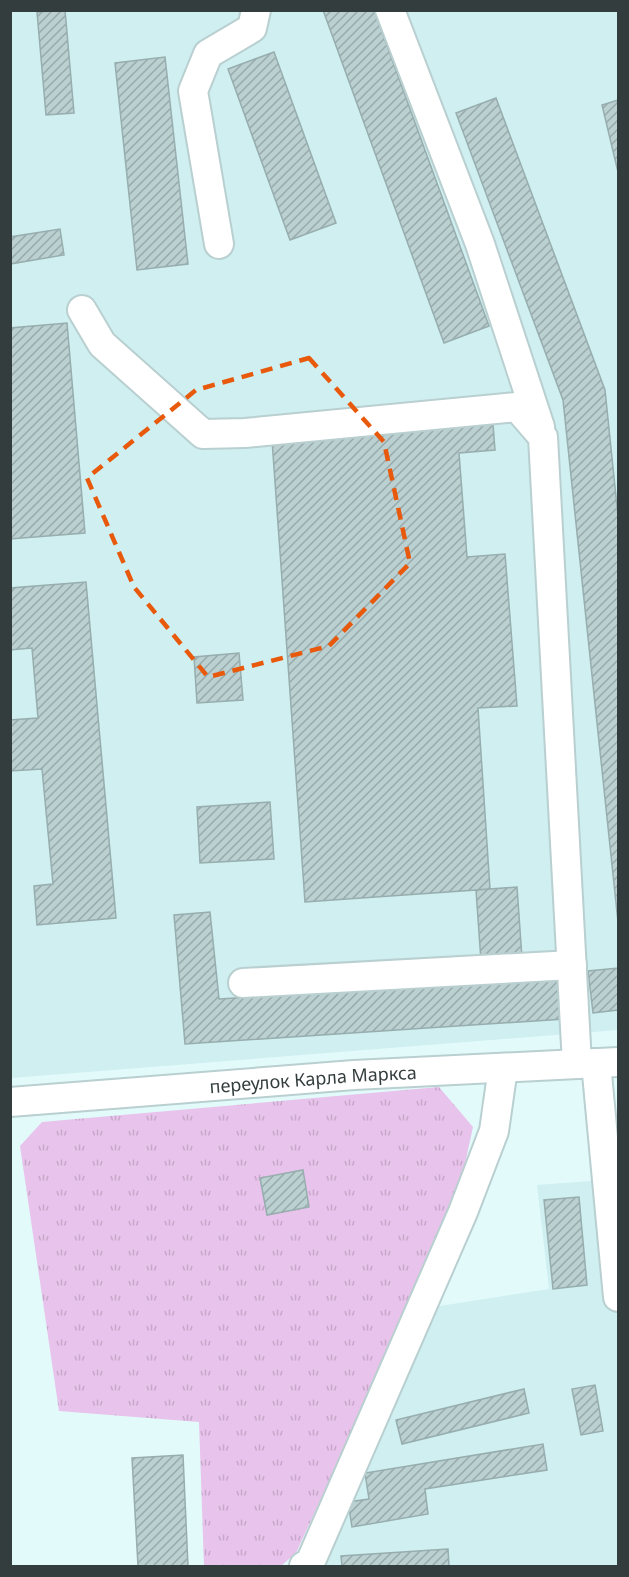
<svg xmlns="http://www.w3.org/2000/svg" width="629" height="1577" viewBox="0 0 629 1577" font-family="'Noto Sans',sans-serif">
<defs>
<pattern id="grass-tufts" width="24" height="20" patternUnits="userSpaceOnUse" patternTransform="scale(1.5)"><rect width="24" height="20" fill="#e8c3eb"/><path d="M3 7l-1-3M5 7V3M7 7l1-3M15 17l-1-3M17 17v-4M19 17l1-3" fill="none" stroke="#c8a8ca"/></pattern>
<pattern id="building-hatch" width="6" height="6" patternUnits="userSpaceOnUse" patternTransform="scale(1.5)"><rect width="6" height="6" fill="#bad0d1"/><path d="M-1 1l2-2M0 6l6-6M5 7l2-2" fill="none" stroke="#98aaab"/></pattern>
</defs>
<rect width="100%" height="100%" fill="#e3fafb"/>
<path fill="#cfeff0" d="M 11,11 L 618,11 L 618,1030 L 11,1078 Z
M 618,1179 L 618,1566 L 312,1566 L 433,1307 L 549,1289 L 537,1185 Z"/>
<path fill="url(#grass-tufts)" d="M 439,1087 L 473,1127 L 456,1205 L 296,1553 L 281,1566 L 204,1566 L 199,1422 L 59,1411 L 20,1146 L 42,1122 Z"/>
<path fill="url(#building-hatch)" stroke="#97adae" stroke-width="1.5" d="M 65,10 L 74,113 L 46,115 L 37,12 Z
M 323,10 L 374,10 L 489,326 L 444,343 Z
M 274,52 L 336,223 L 290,240 L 228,69 Z
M 165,57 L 188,264 L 137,270 L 115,63 Z
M 496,98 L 605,390 L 618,516 L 618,922 L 563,400 L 456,113 Z
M 618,100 L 618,172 L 602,105 Z
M 60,229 L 64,255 L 10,264 L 10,237 Z
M 67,323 L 85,533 L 10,539 L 10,328 Z
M 493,424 L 495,450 L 459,453 L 467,557 L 505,554 L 517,706 L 478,708 L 490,889 L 305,902 L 272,440 Z
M 86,582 L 116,918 L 37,925 L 34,886 L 53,884 L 42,769 L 10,771 L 10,720 L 38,718 L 32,648 L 10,650 L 10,588 Z
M 239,653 L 243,700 L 197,703 L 194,657 Z
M 270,802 L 274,859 L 200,863 L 197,807 Z
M 517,887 L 522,958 L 481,961 L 476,890 Z
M 210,912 L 219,999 L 562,978 L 565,1019 L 185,1044 L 174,915 Z
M 618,968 L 618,1010 L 593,1013 L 588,971 Z
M 303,1170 L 309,1207 L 267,1215 L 260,1178 Z
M 579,1197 L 587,1285 L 553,1289 L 544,1200 Z
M 595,1385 L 603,1431 L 581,1435 L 572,1389 Z
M 524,1389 L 529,1413 L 402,1444 L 396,1420 Z
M 543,1444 L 547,1470 L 425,1489 L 428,1514 L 352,1527 L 348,1502 L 369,1499 L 365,1473 Z
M 183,1455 L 188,1566 L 138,1566 L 132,1458 Z
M 448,1549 L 449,1566 L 342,1566 L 341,1556 Z"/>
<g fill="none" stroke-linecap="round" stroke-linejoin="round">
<g stroke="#b9cfd0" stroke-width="32">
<g id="minor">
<path d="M 390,10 L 480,244 L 540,427"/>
<path d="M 219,244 L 193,91 L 208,54 L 252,28 L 256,10"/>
<path d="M 82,310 L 102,344 L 203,434 L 245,433 L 517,407 L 543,437 L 577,1064"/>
<path d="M 243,983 L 572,965"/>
<path d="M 596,1063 L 618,1297"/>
<path id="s1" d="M 10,1102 L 354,1075 L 618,1062"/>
<path d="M 304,1566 L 310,1563 L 463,1212 L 494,1131 L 503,1068"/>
</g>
</g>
<use href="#minor" stroke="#fff" stroke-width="28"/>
</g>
<path fill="none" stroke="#e8590c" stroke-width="4.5" stroke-dasharray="12 8" stroke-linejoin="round" d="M 309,358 L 384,442 L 410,563 L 329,646 L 208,677 L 134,587 L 87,478 L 196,390 Z"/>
<g text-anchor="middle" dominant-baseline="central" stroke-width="6" stroke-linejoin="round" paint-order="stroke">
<g font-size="18" fill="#343d3d" stroke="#fff">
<text stroke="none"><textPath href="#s1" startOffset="304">переулок Карла Маркса</textPath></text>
</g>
</g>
<rect width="629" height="1577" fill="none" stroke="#343d3d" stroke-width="24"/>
</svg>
